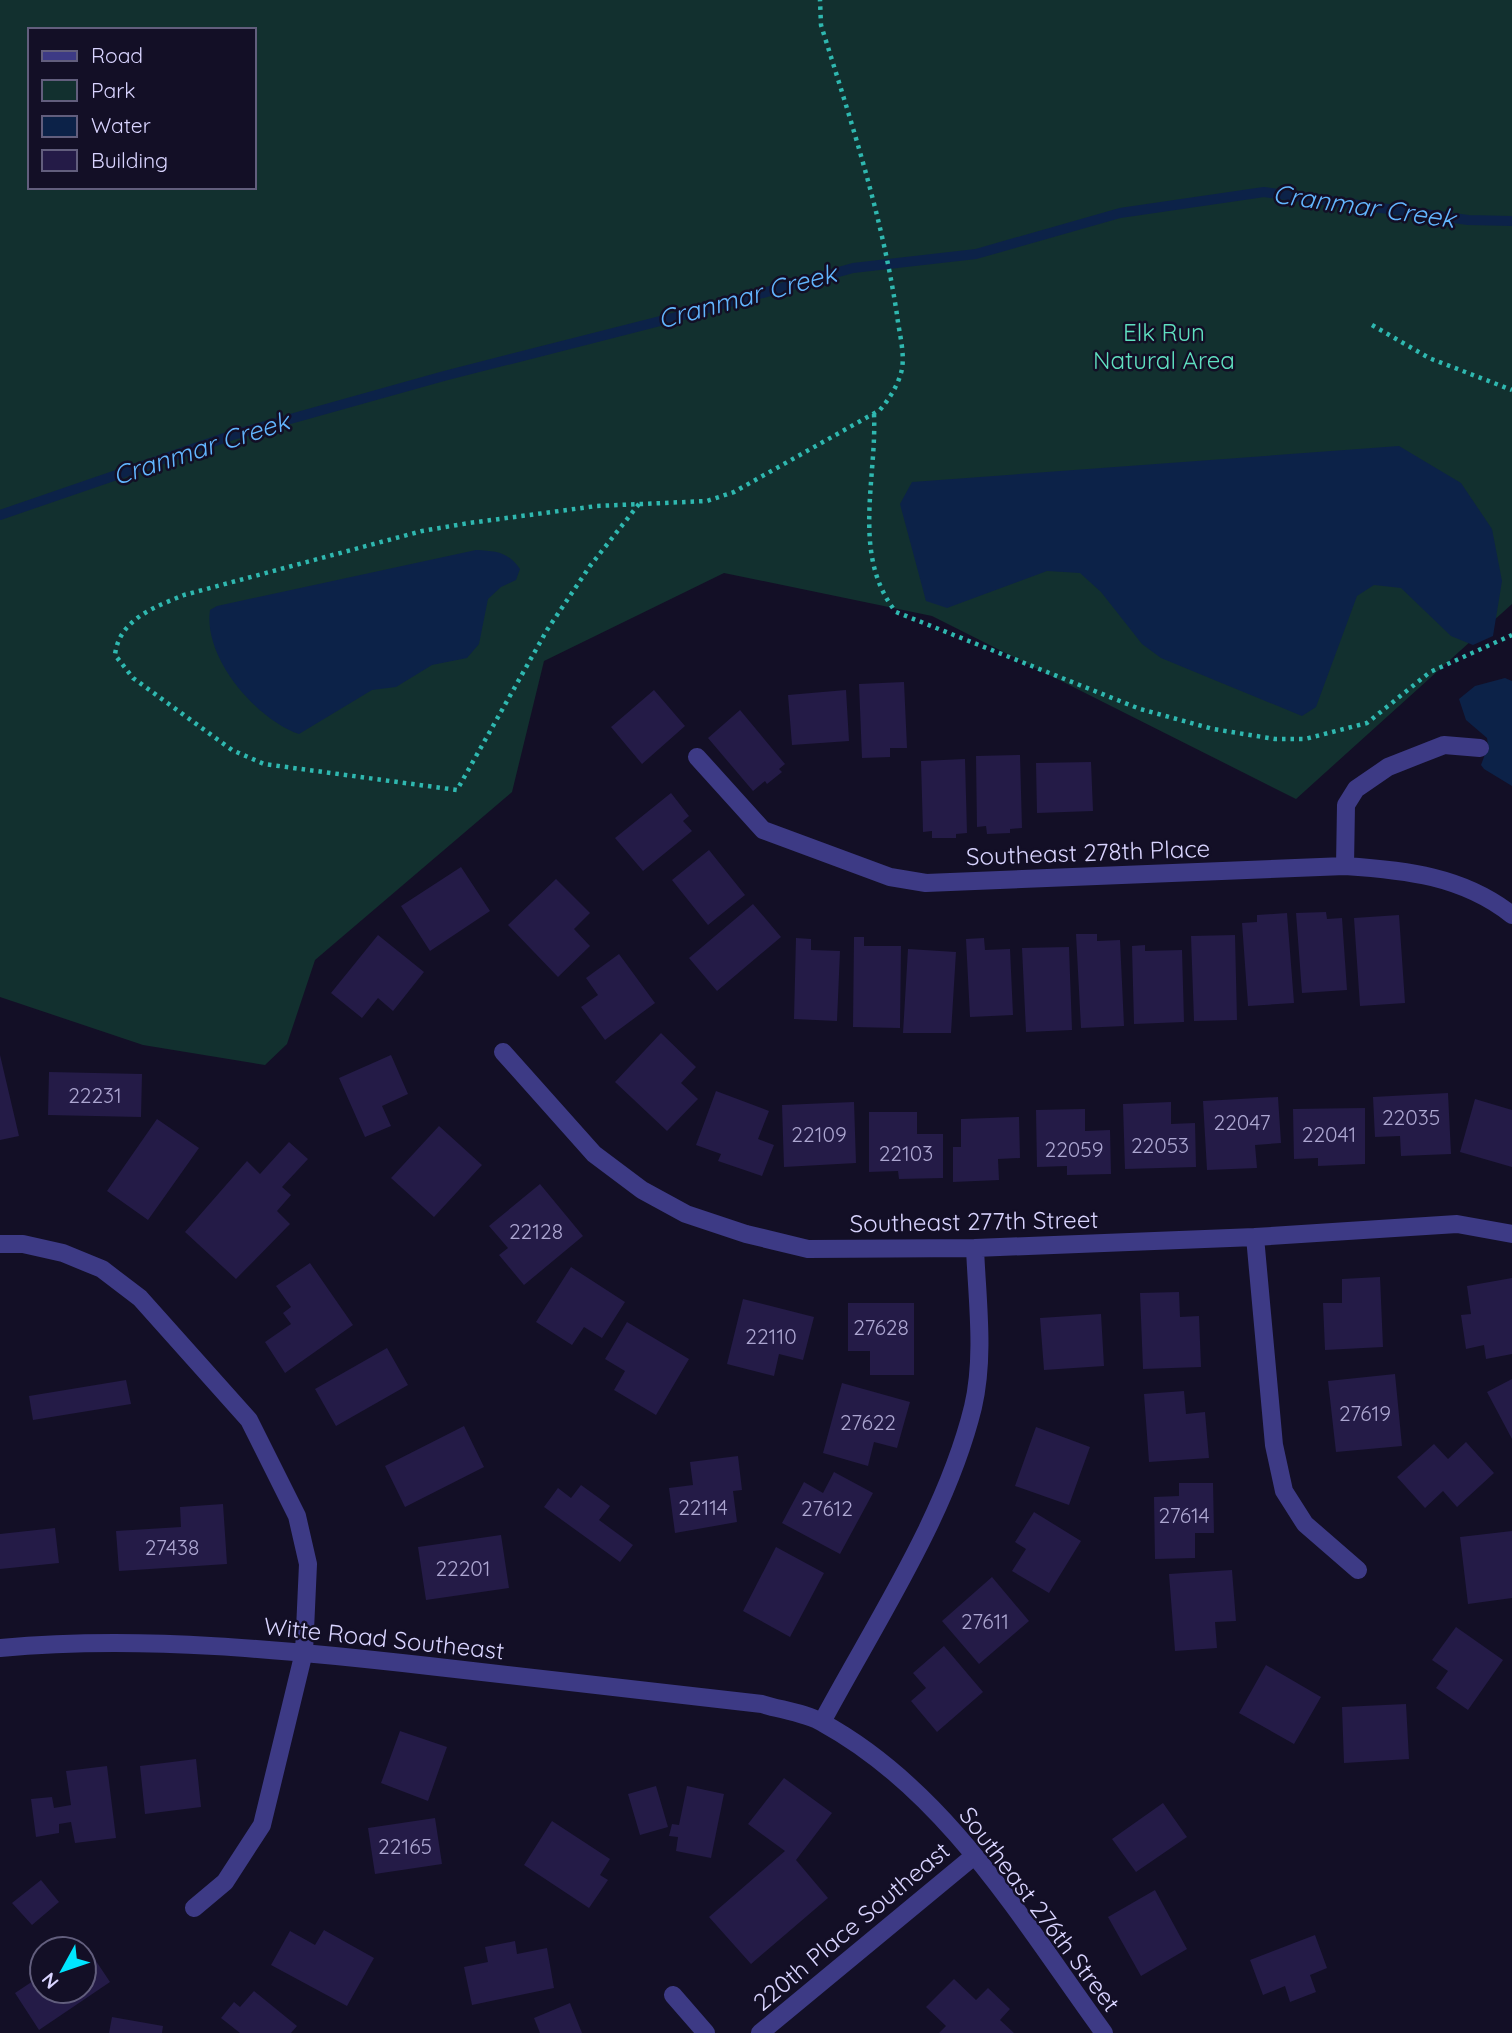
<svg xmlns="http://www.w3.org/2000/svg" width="1512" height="2033" viewBox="0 0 1512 2033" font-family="Quicksand,sans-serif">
<rect width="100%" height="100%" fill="#130f26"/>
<path fill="#12302f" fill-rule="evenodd" d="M 0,0 L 1512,0 L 1512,604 L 1296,799 L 932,616 L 724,573 L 544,661 L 512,792 L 315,960 L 287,1044 L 265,1065 L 143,1045 L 0,997 ZM 30,30 L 254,30 L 254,187 L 30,187 Z"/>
<path fill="#0c2248" d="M 1399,446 L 1461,483 L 1492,529 L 1502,581 L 1493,636 L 1473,645 L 1451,636 L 1401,588 L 1374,585 L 1357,596 L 1316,707 L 1302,716 L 1161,658 L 1142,644 L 1101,592 L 1080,573 L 1047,571 L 947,608 L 926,601 L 900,504 L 912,482 Z
M 476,550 C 497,551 508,552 520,569 L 516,580 L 501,587 L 488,599 L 479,644 L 467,658 L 432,665 L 396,687 L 372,690 L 299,734 C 256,719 203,658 210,610 L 217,606 Z
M 1505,678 L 1512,681 L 1512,786 L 1484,769 L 1481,765 L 1488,746 L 1487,738 L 1466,720 L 1459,699 L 1475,686 Z"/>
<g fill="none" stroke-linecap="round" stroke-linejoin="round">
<path stroke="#0c2248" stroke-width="10" d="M 0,515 L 233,435 L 444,376 L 676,317 L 853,268 L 976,254 L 1120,213 L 1264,192 L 1468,220 L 1512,221"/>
</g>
<path fill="#241b47" d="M 904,682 L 907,748 L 890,748 L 890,757 L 862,758 L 859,684 Z
M 654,690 L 685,726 L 642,764 L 611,727 Z
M 846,690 L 849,741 L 792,745 L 788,695 Z
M 740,710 L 785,764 L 779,769 L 782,772 L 767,784 L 765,781 L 753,791 L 708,738 Z
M 1020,755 L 1022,828 L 1010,829 L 1010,833 L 987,834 L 986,826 L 977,827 L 976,756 Z
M 965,759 L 967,833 L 956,834 L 956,838 L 932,838 L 932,831 L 923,832 L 921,761 Z
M 1091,762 L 1093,811 L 1037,813 L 1036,763 Z
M 671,793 L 689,816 L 683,821 L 692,831 L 643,871 L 615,838 Z
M 709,850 L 745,895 L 708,925 L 672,880 Z
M 461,867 L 490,911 L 430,951 L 401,906 Z
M 556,879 L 590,913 L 574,929 L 590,946 L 558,977 L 508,925 Z
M 753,904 L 781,937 L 717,991 L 689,958 Z
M 1326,912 L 1327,919 L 1342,918 L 1347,990 L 1302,993 L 1296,913 Z
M 1287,913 L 1294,1003 L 1248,1006 L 1242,923 L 1257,922 L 1257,915 Z
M 1399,915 L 1405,1003 L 1360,1006 L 1354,918 Z
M 1076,934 L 1097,934 L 1097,941 L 1120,940 L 1124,1026 L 1081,1028 Z
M 378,935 L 424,972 L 393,1011 L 378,998 L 362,1018 L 331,993 Z
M 1235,935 L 1237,1020 L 1194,1021 L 1191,936 Z
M 854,937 L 864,937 L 864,946 L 901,946 L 900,1028 L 853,1027 Z
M 796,938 L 811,939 L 811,950 L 840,951 L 837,1021 L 794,1019 Z
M 984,938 L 985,950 L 1010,949 L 1013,1015 L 970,1017 L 966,939 Z
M 1145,945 L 1145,951 L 1182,950 L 1184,1022 L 1134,1024 L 1132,946 Z
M 1069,947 L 1072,1030 L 1026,1032 L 1022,948 Z
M 908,949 L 956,952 L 951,1033 L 903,1033 Z
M 619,954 L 655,1003 L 605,1040 L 581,1007 L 598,995 L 586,978 Z
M 661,1033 L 696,1067 L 681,1083 L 698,1099 L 667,1131 L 615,1082 Z
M 0,1055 L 19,1136 L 0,1140 Z
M 391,1055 L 408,1094 L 382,1106 L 391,1126 L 365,1137 L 339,1078 Z
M 49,1072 L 142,1074 L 141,1117 L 48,1115 Z
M 716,1091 L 769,1111 L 758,1139 L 774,1145 L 762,1176 L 718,1161 L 721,1154 L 696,1145 Z
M 1448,1093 L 1451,1154 L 1401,1156 L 1400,1136 L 1375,1137 L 1373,1097 Z
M 1278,1097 L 1281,1143 L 1255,1145 L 1257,1168 L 1207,1170 L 1203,1101 Z
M 1475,1099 L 1512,1110 L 1512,1167 L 1460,1152 Z
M 854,1102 L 856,1163 L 784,1167 L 782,1105 Z
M 1171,1102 L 1171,1124 L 1195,1123 L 1196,1167 L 1125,1169 L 1123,1104 Z
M 1365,1108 L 1365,1164 L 1318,1166 L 1318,1158 L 1294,1159 L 1293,1109 Z
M 1085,1109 L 1085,1131 L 1110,1130 L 1111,1174 L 1067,1175 L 1067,1166 L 1037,1167 L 1036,1110 Z
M 869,1112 L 917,1112 L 917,1134 L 943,1134 L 943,1178 L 899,1179 L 898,1171 L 869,1172 Z
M 1019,1117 L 1020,1158 L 998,1159 L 999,1180 L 953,1182 L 953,1147 L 961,1147 L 961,1119 Z
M 157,1119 L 199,1148 L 148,1220 L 107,1191 Z
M 439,1126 L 482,1165 L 434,1217 L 391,1178 Z
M 289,1142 L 308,1159 L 282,1187 L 291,1195 L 277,1211 L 290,1224 L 236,1279 L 185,1232 L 247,1161 L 260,1174 Z
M 540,1184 L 583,1236 L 524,1285 L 499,1255 L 508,1248 L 489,1226 Z
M 310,1263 L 353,1325 L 285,1373 L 265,1342 L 291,1324 L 283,1313 L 291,1307 L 276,1286 Z
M 571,1267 L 625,1302 L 602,1338 L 584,1327 L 572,1345 L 536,1322 Z
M 1380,1277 L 1383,1347 L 1325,1350 L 1323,1303 L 1342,1303 L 1342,1279 Z
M 1512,1278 L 1512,1354 L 1486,1359 L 1484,1345 L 1466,1349 L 1461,1315 L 1471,1314 L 1467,1286 Z
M 1179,1292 L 1180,1317 L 1199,1316 L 1201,1367 L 1143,1369 L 1140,1293 Z
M 743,1299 L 814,1317 L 803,1360 L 779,1354 L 774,1376 L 727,1364 Z
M 848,1303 L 914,1303 L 914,1375 L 870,1375 L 870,1351 L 848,1351 Z
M 1101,1314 L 1104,1366 L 1044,1370 L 1040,1318 Z
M 627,1322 L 689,1359 L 656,1415 L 614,1390 L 625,1371 L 605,1359 Z
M 387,1348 L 408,1385 L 336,1426 L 315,1389 Z
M 1395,1374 L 1402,1446 L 1336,1452 L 1328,1381 Z
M 1512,1379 L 1512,1439 L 1487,1392 Z
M 126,1380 L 131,1404 L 33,1420 L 29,1396 Z
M 842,1383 L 910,1402 L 897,1448 L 874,1442 L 868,1466 L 823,1453 Z
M 1184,1391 L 1186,1414 L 1205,1412 L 1209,1458 L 1149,1462 L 1144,1394 Z
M 464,1426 L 484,1467 L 405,1507 L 385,1466 Z
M 1036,1427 L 1090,1447 L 1069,1505 L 1015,1486 Z
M 1466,1442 L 1494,1473 L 1457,1507 L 1443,1491 L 1425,1508 L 1397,1477 L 1434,1444 L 1448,1459 Z
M 738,1456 L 742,1490 L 733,1491 L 737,1522 L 675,1533 L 669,1488 L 693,1485 L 690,1462 Z
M 834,1472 L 873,1493 L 840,1554 L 782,1523 L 804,1482 L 823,1493 Z
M 1179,1483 L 1213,1483 L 1214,1533 L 1195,1533 L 1195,1558 L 1155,1559 L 1154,1497 L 1179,1496 Z
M 581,1485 L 610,1506 L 599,1520 L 633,1545 L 620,1562 L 544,1507 L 558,1488 L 571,1498 Z
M 223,1504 L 227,1564 L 119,1571 L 116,1531 L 181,1527 L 180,1507 Z
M 1034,1512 L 1081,1541 L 1049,1593 L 1012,1571 L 1026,1549 L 1015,1542 Z
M 55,1528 L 59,1563 L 0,1569 L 0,1534 Z
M 1512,1531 L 1512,1598 L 1468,1604 L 1460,1537 Z
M 501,1535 L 509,1588 L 426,1600 L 418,1547 Z
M 776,1547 L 824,1573 L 790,1637 L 743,1611 Z
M 1232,1570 L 1236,1621 L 1215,1622 L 1217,1648 L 1175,1651 L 1169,1574 Z
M 992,1577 L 1029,1621 L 979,1664 L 942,1621 Z
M 1456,1627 L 1503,1660 L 1468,1710 L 1436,1688 L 1448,1671 L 1432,1660 Z
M 944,1646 L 983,1692 L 937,1732 L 911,1701 L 926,1688 L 913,1673 Z
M 1266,1665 L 1321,1697 L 1294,1744 L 1239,1713 Z
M 1406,1704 L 1409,1759 L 1344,1763 L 1342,1707 Z
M 400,1731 L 447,1747 L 428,1801 L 381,1783 Z
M 196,1759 L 201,1807 L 145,1814 L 140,1766 Z
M 107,1766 L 116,1838 L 75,1843 L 71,1822 L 59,1824 L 59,1833 L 36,1837 L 31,1799 L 52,1797 L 54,1808 L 71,1805 L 66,1771 Z
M 784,1778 L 832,1813 L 796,1860 L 828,1898 L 751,1964 L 709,1917 L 785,1851 L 748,1824 Z
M 656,1786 L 668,1827 L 640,1835 L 628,1794 Z
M 687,1786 L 724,1794 L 711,1858 L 676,1851 L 678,1837 L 669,1836 L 672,1824 L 679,1825 Z
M 1163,1803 L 1187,1837 L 1136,1872 L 1112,1839 Z
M 435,1818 L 442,1864 L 375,1874 L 368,1828 Z
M 552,1821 L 610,1859 L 600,1875 L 608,1880 L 589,1908 L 524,1865 Z
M 41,1880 L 59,1902 L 32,1925 L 12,1903 Z
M 1155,1890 L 1187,1949 L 1141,1976 L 1108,1917 Z
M 324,1930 L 374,1958 L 347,2006 L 271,1965 L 290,1931 L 315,1945 Z
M 1315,1935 L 1327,1968 L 1310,1975 L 1316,1992 L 1290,2002 L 1285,1986 L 1263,1995 L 1250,1960 Z
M 515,1941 L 517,1954 L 547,1948 L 554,1988 L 472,2005 L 464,1967 L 488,1962 L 485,1947 Z
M 86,1946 L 110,1982 L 39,2030 L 15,1993 L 42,1975 L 42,1991 L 84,1991 Z
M 954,1979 L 976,2000 L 988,1988 L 1010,2009 L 1000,2020 L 1014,2033 L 939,2033 L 946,2026 L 926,2007 Z
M 254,1991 L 297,2026 L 291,2033 L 240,2033 L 221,2018 L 234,2002 L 240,2007 Z
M 570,2003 L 582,2033 L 540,2033 L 534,2018 Z
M 112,2017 L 163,2026 L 162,2033 L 109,2033 Z"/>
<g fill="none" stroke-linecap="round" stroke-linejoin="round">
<path stroke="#2fb8b0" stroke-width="4.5" stroke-dasharray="3.5 5" stroke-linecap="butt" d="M 1372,325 L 1429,358 L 1512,390
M 874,414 C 877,479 851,556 896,612 L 1140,709 L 1213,729 L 1275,739 L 1305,739 L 1367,723 L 1430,672 L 1512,635
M 639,504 L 590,566 L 547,630 L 457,790 L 264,764 L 232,750 L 133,678 L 115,655 C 119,619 155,607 184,595 L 422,531 L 469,523 L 597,506 L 707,501 L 734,492 L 880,410 C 889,399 897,387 901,373 C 906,356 899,333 897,315 C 882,215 851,121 821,25 L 820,0"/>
<path stroke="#3d3a85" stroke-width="18" d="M 697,757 L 763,830 L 890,877 L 926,883 L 1345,866 C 1405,870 1463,876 1512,915
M 1345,866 L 1346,805 L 1356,789 L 1388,767 L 1444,745 L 1480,748
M 503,1052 L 594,1154 L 642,1190 L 686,1214 L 746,1234 L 808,1249 L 975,1248 L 1255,1237 L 1457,1224 L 1512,1234
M 1255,1237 L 1274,1445 L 1284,1491 L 1305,1524 L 1358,1570
M 0,1244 L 23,1244 L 63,1253 L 102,1269 L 140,1298 L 249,1420 L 297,1516 L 308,1564 L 304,1652 L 262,1825 L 225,1882 L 194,1908
M 0,1648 C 143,1635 287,1650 429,1666 C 540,1679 651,1692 762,1704 C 781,1710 806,1713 823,1723 C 947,1791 1023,1922 1104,2033
M 822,1722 C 875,1623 946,1517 973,1407 C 985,1356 977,1299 975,1248
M 673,1995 L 706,2033
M 760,2033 L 974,1856"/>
</g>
<g text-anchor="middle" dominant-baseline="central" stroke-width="5" stroke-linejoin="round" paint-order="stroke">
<g font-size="21" fill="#aca6d1">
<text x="95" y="1095">22231</text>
<text x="1411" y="1117">22035</text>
<text x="1242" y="1122">22047</text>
<text x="819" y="1134">22109</text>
<text x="1329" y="1134">22041</text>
<text x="1160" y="1145">22053</text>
<text x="1074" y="1149">22059</text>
<text x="906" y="1153">22103</text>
<text x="536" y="1231">22128</text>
<text x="881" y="1327">27628</text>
<text x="771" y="1336">22110</text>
<text x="1365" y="1413">27619</text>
<text x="868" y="1422">27622</text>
<text x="703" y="1507">22114</text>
<text x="827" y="1508">27612</text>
<text x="1184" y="1515">27614</text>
<text x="172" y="1547">27438</text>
<text x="463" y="1568">22201</text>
<text x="985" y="1621">27611</text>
<text x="405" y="1846">22165</text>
</g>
<g font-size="24" fill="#5fe0c0" stroke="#130f26">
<text x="1164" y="332">Elk Run<tspan x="1164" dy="28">Natural Area</tspan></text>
</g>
<g font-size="24" fill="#d9d4ff" stroke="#130f26">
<text transform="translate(1088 852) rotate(-2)">Southeast 278th Place</text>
<text transform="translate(974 1221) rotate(-1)">Southeast 277th Street</text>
<text transform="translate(384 1638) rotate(6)">Witte Road Southeast</text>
<text transform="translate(1040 1909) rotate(53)">Southeast 276th Street</text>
<text transform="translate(851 1926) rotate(-40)">220th Place Southeast</text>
</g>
<g font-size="26" font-style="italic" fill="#62b6ff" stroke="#130f26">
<text transform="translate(1364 206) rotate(8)">Cranmar Creek</text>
<text transform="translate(747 296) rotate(-15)">Cranmar Creek</text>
<text transform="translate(201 448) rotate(-18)">Cranmar Creek</text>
</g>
</g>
<rect x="28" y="28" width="228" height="161" fill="#130f26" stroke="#625e7d" stroke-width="2"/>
<rect x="42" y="51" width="35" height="10" fill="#3d3a85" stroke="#625e7d" stroke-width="2"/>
<text x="91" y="63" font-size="21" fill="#d9d4ff">Road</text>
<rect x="42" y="80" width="35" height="21" fill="#12302f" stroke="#625e7d" stroke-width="2"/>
<text x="91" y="98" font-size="21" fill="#d9d4ff">Park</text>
<rect x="42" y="116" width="35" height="21" fill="#0c2248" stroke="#625e7d" stroke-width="2"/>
<text x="91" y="133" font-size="21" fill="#d9d4ff">Water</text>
<rect x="42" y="150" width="35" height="21" fill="#241b47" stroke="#625e7d" stroke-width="2"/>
<text x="91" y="168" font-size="21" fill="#d9d4ff">Building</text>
<g transform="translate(63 1970) rotate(230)"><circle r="33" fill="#130f26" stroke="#625e7d" stroke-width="2"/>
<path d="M0-5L12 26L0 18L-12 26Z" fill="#00e5ff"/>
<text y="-10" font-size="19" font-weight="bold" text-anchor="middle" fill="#d9d4ff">N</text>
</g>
</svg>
